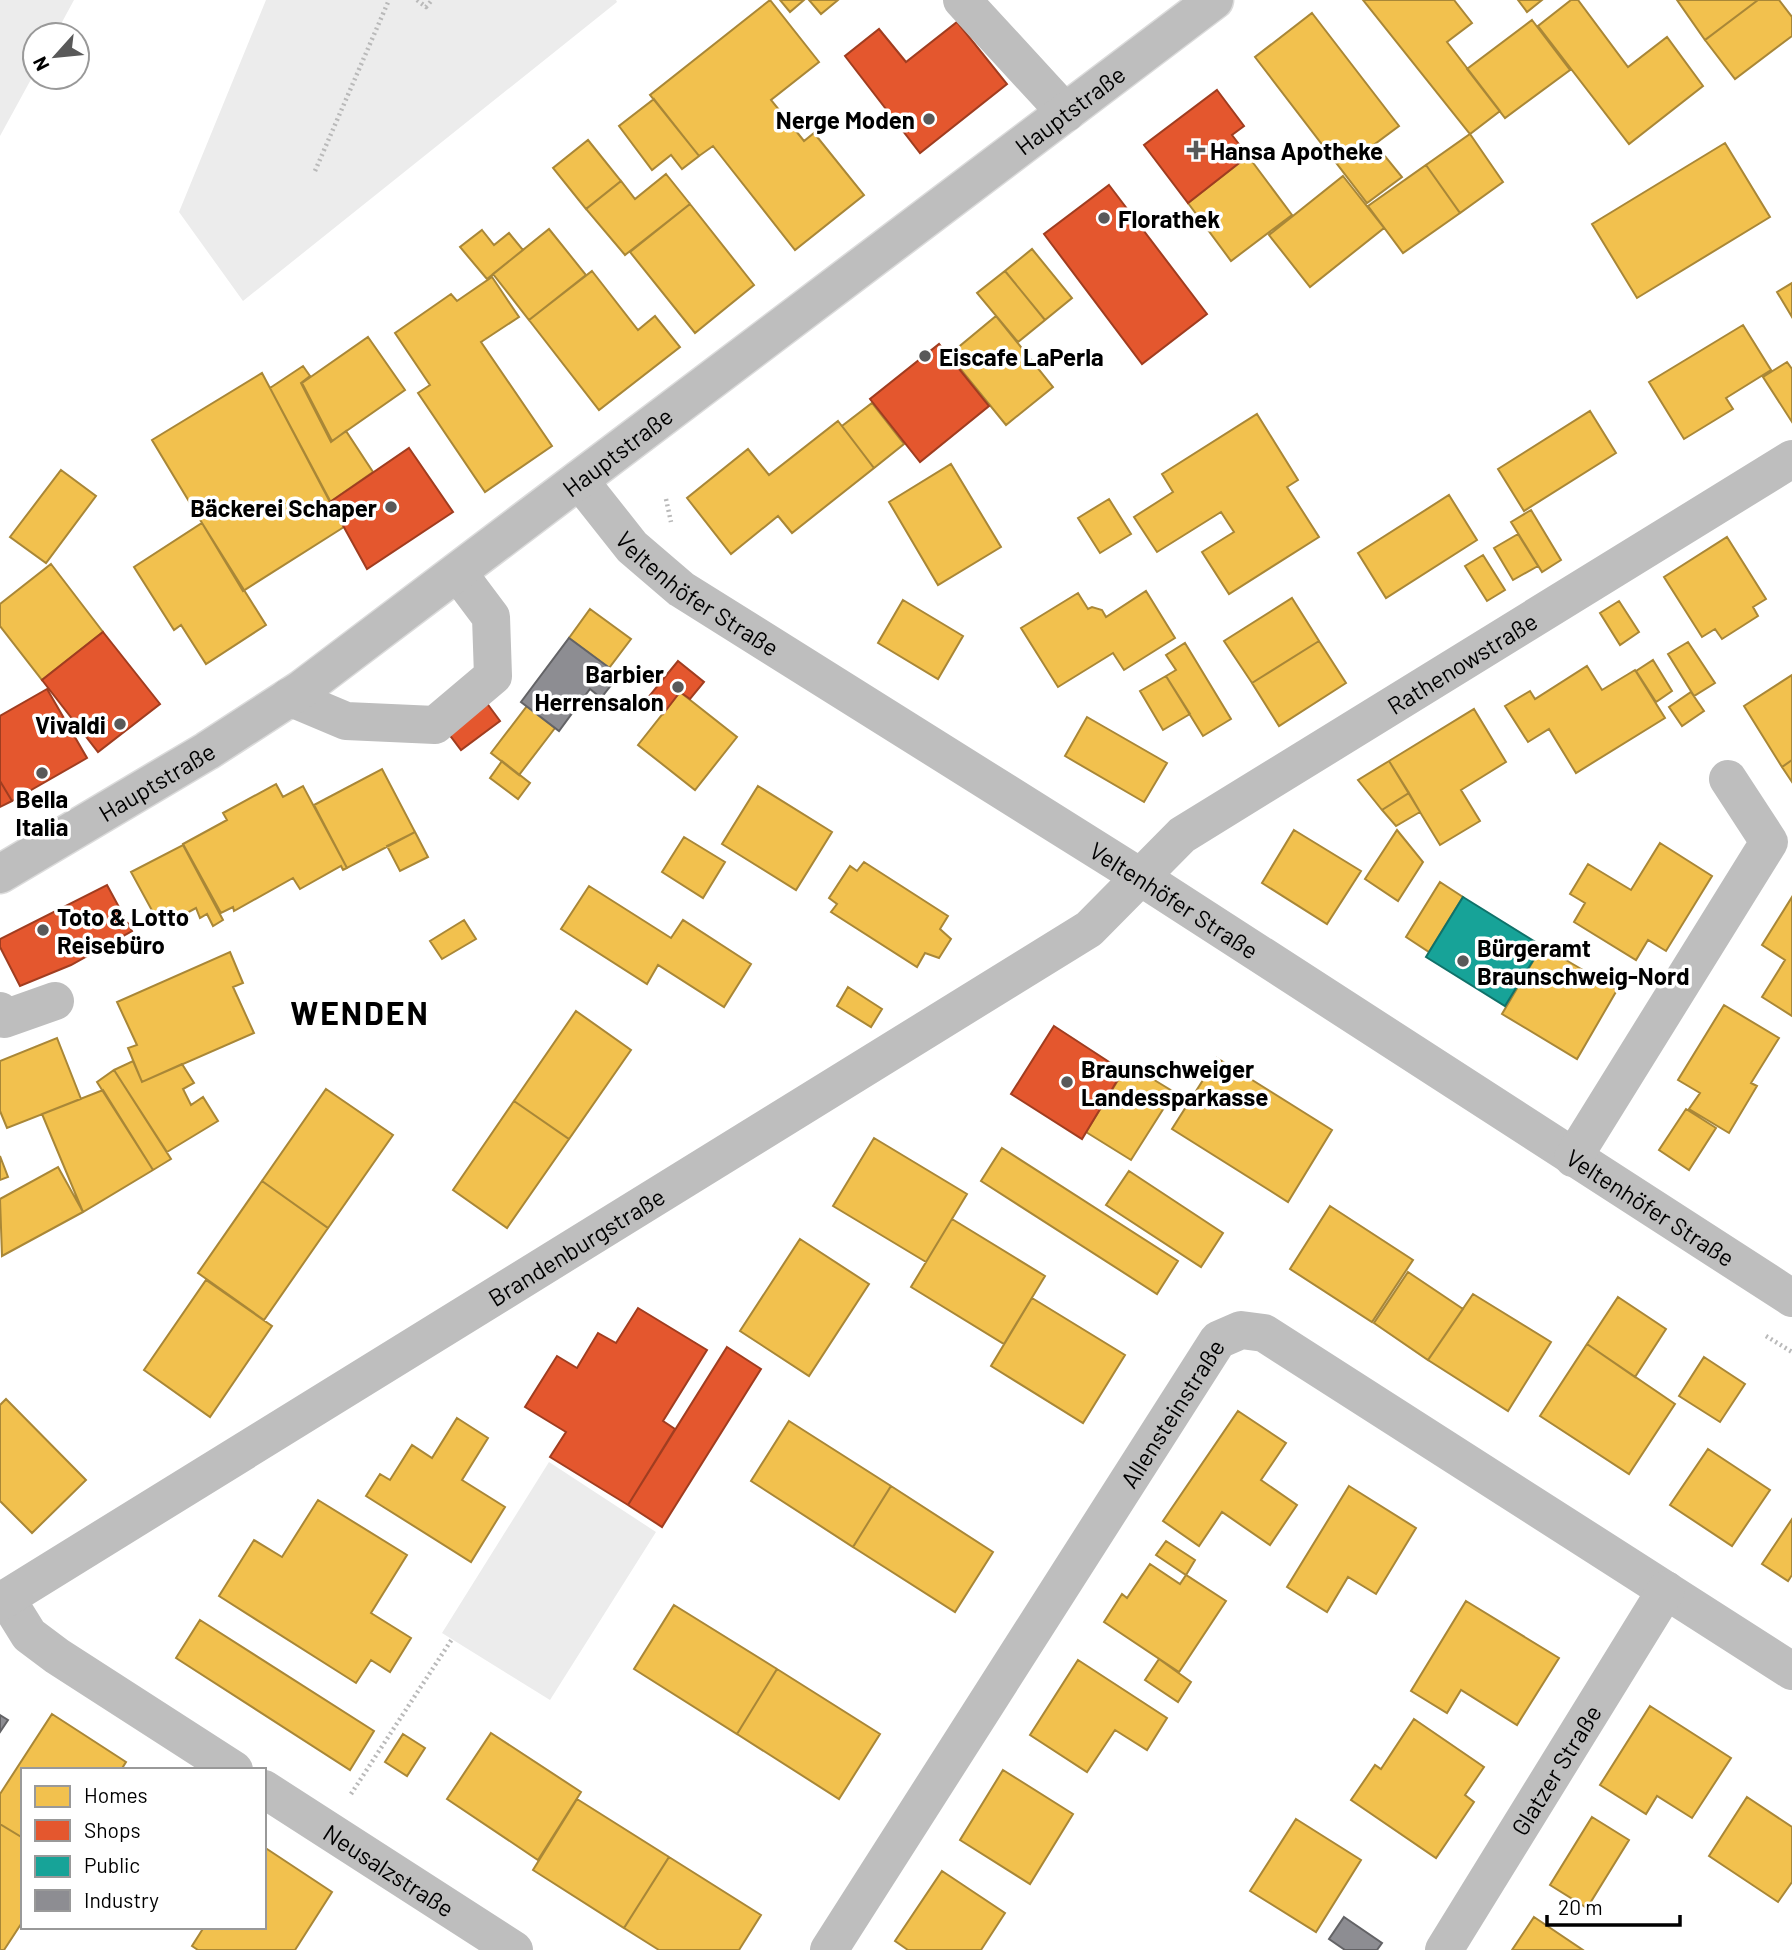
<svg xmlns="http://www.w3.org/2000/svg" width="1792" height="1950" viewBox="0 0 1792 1950" font-family="Barlow,sans-serif">
<rect width="100%" height="100%" fill="#fff"/>
<path fill="#ececec" d="M 0,0 L 74,0 L 55,35 L 35,35 L 35,72 L 0,136 Z
M 266,0 L 616,0 L 617,2 L 243,301 L 179,212 Z
M 549,1462 L 656,1532 L 550,1700 L 442,1633 Z"/>
<path fill="#f2c14e" stroke="#a98737" stroke-width="2" d="M 770,0 L 819,62 L 771,100 L 804,141 L 814,133 L 864,195 L 795,250 L 713,146 L 699,156 L 650,95 Z
M 780,0 L 804,0 L 790,12 Z
M 809,0 L 838,0 L 821,14 Z
M 1363,0 L 1454,0 L 1472,23 L 1447,42 L 1500,111 L 1470,134 Z
M 1518,0 L 1542,0 L 1527,12 Z
M 1571,0 L 1578,0 L 1628,67 L 1667,37 L 1703,86 L 1629,144 L 1538,26 Z
M 1677,0 L 1758,0 L 1705,40 Z
M 1758,0 L 1779,0 L 1792,17 L 1792,36 L 1735,79 L 1705,40 Z
M 1312,13 L 1399,126 L 1375,144 L 1402,177 L 1367,203 L 1255,57 Z
M 1532,20 L 1570,70 L 1505,118 L 1467,69 Z
M 654,99 L 699,156 L 682,169 L 671,155 L 652,170 L 619,126 Z
M 1470,134 L 1503,182 L 1460,213 L 1426,165 Z
M 588,140 L 621,181 L 586,209 L 553,168 Z
M 1725,143 L 1770,217 L 1637,298 L 1592,224 Z
M 1248,156 L 1292,215 L 1231,261 L 1188,203 Z
M 1426,165 L 1460,213 L 1403,253 L 1368,206 Z
M 666,174 L 690,204 L 625,255 L 586,209 L 621,181 L 635,199 Z
M 1343,176 L 1384,228 L 1310,287 L 1269,235 Z
M 690,204 L 754,285 L 695,333 L 630,252 Z
M 549,229 L 586,275 L 529,320 L 493,274 Z
M 482,230 L 494,245 L 509,233 L 523,250 L 487,279 L 460,247 Z
M 1032,249 L 1072,298 L 1045,320 L 1005,271 Z
M 592,271 L 638,330 L 655,316 L 680,347 L 599,410 L 529,320 Z
M 1005,271 L 1045,320 L 1018,342 L 977,293 Z
M 492,277 L 519,317 L 481,342 L 552,446 L 485,492 L 418,393 L 430,385 L 395,333 L 451,294 L 457,301 Z
M 1792,283 L 1792,317 L 1777,292 Z
M 996,316 L 1053,387 L 1006,425 L 949,355 Z
M 1743,325 L 1771,370 L 1726,398 L 1733,409 L 1684,439 L 1649,382 Z
M 368,337 L 405,390 L 332,441 L 302,383 Z
M 1787,362 L 1792,369 L 1792,422 L 1763,377 Z
M 303,366 L 310,376 L 301,383 L 331,442 L 346,431 L 373,472 L 330,502 L 270,388 Z
M 262,373 L 344,527 L 243,591 L 152,440 Z
M 872,403 L 904,444 L 874,468 L 842,426 Z
M 1590,411 L 1616,453 L 1524,511 L 1498,469 Z
M 1257,414 L 1298,480 L 1287,487 L 1319,537 L 1229,594 L 1202,552 L 1234,532 L 1221,512 L 1157,552 L 1134,517 L 1173,492 L 1162,474 Z
M 838,421 L 874,468 L 792,533 L 778,516 L 731,554 L 687,498 L 748,449 L 769,475 Z
M 951,464 L 1001,547 L 938,585 L 889,502 Z
M 61,470 L 96,496 L 46,563 L 10,537 Z
M 1449,495 L 1477,540 L 1386,598 L 1358,553 Z
M 1109,499 L 1131,534 L 1100,553 L 1078,518 Z
M 1531,510 L 1561,560 L 1542,572 L 1511,522 Z
M 202,523 L 266,625 L 206,664 L 181,625 L 174,630 L 134,567 Z
M 1518,534 L 1538,566 L 1513,580 L 1494,548 Z
M 1727,537 L 1766,599 L 1753,607 L 1758,616 L 1722,639 L 1715,629 L 1702,637 L 1664,577 Z
M 1483,555 L 1505,590 L 1487,601 L 1465,566 Z
M 51,564 L 103,632 L 42,680 L 0,626 L 0,604 Z
M 1146,591 L 1175,638 L 1124,670 L 1113,653 L 1058,687 L 1021,628 L 1078,593 L 1088,609 L 1092,607 L 1102,610 L 1106,617 Z
M 1292,598 L 1319,641 L 1252,683 L 1224,641 Z
M 903,600 L 963,636 L 938,679 L 878,643 Z
M 1619,601 L 1639,632 L 1620,645 L 1600,613 Z
M 590,609 L 631,639 L 609,668 L 569,638 Z
M 1319,641 L 1346,683 L 1279,726 L 1252,683 Z
M 1688,642 L 1715,683 L 1694,696 L 1668,654 Z
M 1185,643 L 1231,719 L 1203,736 L 1166,676 L 1176,670 L 1166,655 Z
M 1653,660 L 1672,691 L 1656,702 L 1636,671 Z
M 1587,666 L 1602,690 L 1635,670 L 1665,718 L 1576,773 L 1549,729 L 1528,742 L 1505,706 L 1530,691 L 1535,699 Z
M 1792,675 L 1792,760 L 1782,767 L 1744,706 Z
M 1166,676 L 1190,714 L 1163,730 L 1140,691 Z
M 680,692 L 737,737 L 695,790 L 638,745 Z
M 1691,692 L 1704,711 L 1682,726 L 1669,707 Z
M 527,706 L 555,728 L 519,775 L 491,753 Z
M 1474,709 L 1506,762 L 1461,790 L 1480,821 L 1440,845 L 1389,761 Z
M 1087,717 L 1167,763 L 1144,802 L 1065,756 Z
M 1792,760 L 1792,782 L 1782,767 Z
M 502,761 L 530,783 L 518,799 L 490,778 Z
M 1389,761 L 1409,793 L 1382,810 L 1358,780 Z
M 382,769 L 415,832 L 347,868 L 314,805 Z
M 276,784 L 283,797 L 303,786 L 347,868 L 343,870 L 341,866 L 300,889 L 293,878 L 234,911 L 233,907 L 221,913 L 183,844 L 227,820 L 223,813 Z
M 758,786 L 832,832 L 796,890 L 722,844 Z
M 1409,793 L 1420,812 L 1396,826 L 1382,810 Z
M 1294,830 L 1361,871 L 1327,924 L 1262,883 Z
M 1397,830 L 1423,862 L 1398,901 L 1365,879 Z
M 415,832 L 428,857 L 400,871 L 387,846 Z
M 684,837 L 725,862 L 703,898 L 662,872 Z
M 1660,843 L 1712,876 L 1666,951 L 1648,940 L 1636,960 L 1574,922 L 1585,903 L 1570,894 L 1588,864 L 1631,890 Z
M 183,845 L 223,920 L 213,926 L 207,914 L 200,918 L 196,908 L 161,927 L 131,872 Z
M 864,862 L 948,916 L 940,929 L 951,939 L 939,958 L 925,953 L 917,967 L 831,912 L 837,904 L 829,898 L 850,866 L 857,871 Z
M 1440,882 L 1463,897 L 1429,952 L 1406,937 Z
M 589,886 L 671,938 L 683,920 L 751,964 L 724,1007 L 658,965 L 647,984 L 561,929 Z
M 1792,897 L 1792,1016 L 1762,997 L 1785,960 L 1762,945 Z
M 464,920 L 476,939 L 442,959 L 430,941 Z
M 1542,946 L 1617,990 L 1577,1059 L 1502,1014 Z
M 230,952 L 243,983 L 233,987 L 254,1033 L 142,1082 L 128,1048 L 137,1045 L 117,1002 Z
M 848,987 L 882,1009 L 871,1027 L 837,1006 Z
M 1724,1005 L 1779,1038 L 1751,1083 L 1757,1086 L 1729,1133 L 1689,1109 L 1700,1093 L 1678,1080 Z
M 576,1011 L 631,1050 L 569,1139 L 514,1101 Z
M 57,1038 L 81,1099 L 7,1128 L 0,1111 L 0,1061 Z
M 1217,1058 L 1332,1130 L 1288,1202 L 1172,1129 Z
M 133,1061 L 142,1082 L 182,1064 L 194,1083 L 183,1089 L 191,1105 L 203,1097 L 218,1121 L 167,1152 L 114,1070 Z
M 1128,1064 L 1174,1092 L 1131,1160 L 1086,1132 Z
M 114,1070 L 171,1159 L 153,1170 L 97,1082 Z
M 326,1089 L 393,1135 L 328,1228 L 262,1181 Z
M 103,1090 L 153,1170 L 83,1212 L 42,1114 Z
M 514,1101 L 569,1139 L 507,1228 L 453,1190 Z
M 1686,1109 L 1716,1128 L 1689,1170 L 1659,1150 Z
M 874,1138 L 967,1194 L 926,1262 L 833,1206 Z
M 1002,1148 L 1178,1261 L 1157,1294 L 981,1181 Z
M 0,1156 L 8,1177 L 0,1180 Z
M 58,1167 L 83,1212 L 2,1256 L 0,1199 Z
M 1129,1171 L 1223,1233 L 1201,1267 L 1106,1205 Z
M 262,1181 L 328,1228 L 264,1320 L 198,1273 Z
M 1330,1206 L 1413,1260 L 1372,1322 L 1290,1269 Z
M 952,1219 L 1045,1276 L 1004,1344 L 911,1287 Z
M 800,1239 L 869,1284 L 809,1376 L 740,1331 Z
M 1408,1272 L 1463,1309 L 1428,1360 L 1374,1323 Z
M 206,1280 L 272,1326 L 210,1417 L 144,1370 Z
M 1473,1294 L 1551,1342 L 1508,1411 L 1428,1360 Z
M 1618,1297 L 1666,1329 L 1635,1377 L 1587,1344 Z
M 1032,1298 L 1125,1355 L 1083,1423 L 991,1366 Z
M 1587,1344 L 1675,1404 L 1629,1474 L 1540,1416 Z
M 1704,1357 L 1745,1384 L 1720,1422 L 1679,1396 Z
M 6,1399 L 86,1480 L 32,1533 L 0,1501 L 0,1405 Z
M 1238,1411 L 1286,1443 L 1261,1480 L 1297,1505 L 1270,1545 L 1222,1512 L 1199,1546 L 1163,1521 Z
M 457,1418 L 488,1438 L 462,1480 L 505,1507 L 471,1562 L 366,1496 L 380,1474 L 390,1480 L 412,1445 L 432,1458 Z
M 789,1421 L 891,1486 L 853,1547 L 751,1481 Z
M 1708,1449 L 1770,1490 L 1732,1546 L 1670,1505 Z
M 891,1486 L 993,1552 L 955,1612 L 853,1547 Z
M 1349,1486 L 1416,1528 L 1376,1594 L 1348,1577 L 1327,1612 L 1287,1587 Z
M 318,1500 L 407,1555 L 371,1613 L 411,1638 L 390,1672 L 371,1660 L 356,1683 L 219,1596 L 254,1540 L 282,1557 Z
M 1792,1519 L 1792,1575 L 1788,1581 L 1762,1564 Z
M 1166,1541 L 1195,1560 L 1186,1575 L 1156,1555 Z
M 1150,1564 L 1180,1584 L 1186,1575 L 1226,1601 L 1179,1672 L 1104,1622 L 1122,1594 L 1127,1598 Z
M 1466,1601 L 1559,1658 L 1517,1725 L 1461,1690 L 1447,1713 L 1411,1691 Z
M 674,1605 L 777,1669 L 737,1734 L 634,1669 Z
M 200,1620 L 374,1731 L 350,1770 L 176,1658 Z
M 1159,1659 L 1191,1682 L 1178,1702 L 1145,1680 Z
M 1078,1660 L 1167,1718 L 1147,1750 L 1115,1730 L 1087,1772 L 1030,1735 Z
M 777,1669 L 880,1734 L 839,1799 L 737,1734 Z
M 1650,1706 L 1731,1758 L 1692,1818 L 1657,1796 L 1646,1814 L 1600,1785 Z
M 52,1714 L 126,1762 L 121,1770 L 23,1770 L 23,1838 L 0,1824 L 0,1794 Z
M 1414,1719 L 1484,1767 L 1465,1795 L 1474,1802 L 1436,1858 L 1351,1800 L 1375,1765 L 1381,1769 Z
M 491,1733 L 581,1792 L 538,1860 L 447,1799 Z
M 403,1734 L 425,1748 L 407,1776 L 385,1762 Z
M 1003,1770 L 1073,1814 L 1030,1884 L 960,1840 Z
M 1747,1797 L 1792,1827 L 1792,1882 L 1778,1902 L 1709,1856 Z
M 577,1799 L 669,1857 L 624,1928 L 533,1870 Z
M 1592,1817 L 1629,1840 L 1587,1908 L 1550,1885 Z
M 1296,1819 L 1361,1860 L 1316,1932 L 1250,1891 Z
M 0,1824 L 23,1838 L 23,1921 L 4,1950 L 0,1950 Z
M 264,1847 L 332,1892 L 295,1950 L 198,1950 L 192,1946 L 204,1927 L 264,1927 Z
M 669,1857 L 761,1915 L 739,1950 L 659,1950 L 624,1928 Z
M 942,1871 L 1005,1913 L 981,1950 L 908,1950 L 895,1941 Z
M 1534,1917 L 1583,1950 L 1512,1950 Z"/>
<path fill="#e4572e" stroke="#a03d20" stroke-width="2" d="M 957,22 L 1007,84 L 920,153 L 845,56 L 879,29 L 906,62 Z
M 1217,90 L 1244,126 L 1232,135 L 1248,156 L 1188,203 L 1144,145 Z
M 1109,185 L 1207,314 L 1142,364 L 1044,234 Z
M 939,344 L 989,406 L 920,462 L 870,399 Z
M 409,448 L 453,512 L 367,569 L 330,502 Z
M 103,632 L 160,704 L 98,752 L 42,680 Z
M 678,661 L 704,682 L 690,699 L 680,692 L 663,714 L 646,700 Z
M 469,679 L 500,721 L 461,750 L 430,709 Z
M 47,689 L 87,758 L 12,801 L 0,781 L 0,716 Z
M 0,781 L 12,801 L 0,807 Z
M 107,885 L 132,931 L 71,965 L 20,986 L 0,947 L 0,939 Z
M 1054,1026 L 1123,1071 L 1082,1139 L 1011,1094 Z
M 638,1308 L 707,1350 L 663,1421 L 675,1429 L 628,1505 L 550,1457 L 566,1432 L 525,1407 L 557,1356 L 577,1368 L 598,1333 L 616,1343 Z
M 727,1347 L 761,1369 L 662,1527 L 628,1505 Z"/>
<path fill="#17a398" stroke="#10726a" stroke-width="2" d="M 1463,897 L 1542,946 L 1505,1006 L 1426,957 Z"/>
<path fill="#8d8d92" stroke="#636366" stroke-width="2" d="M 569,638 L 619,675 L 601,698 L 590,689 L 559,731 L 521,702 Z
M 0,1715 L 8,1720 L 0,1732 Z
M 1344,1917 L 1382,1943 L 1377,1950 L 1345,1950 L 1329,1939 Z"/>
<g fill="none" stroke-linecap="round" stroke-linejoin="round">
<g stroke="#dbdbdb" stroke-width="41">
<g id="major">
<path id="s6" d="M 0,874 L 207,751 L 301,690 L 1214,0"/>
</g>
</g>
<path stroke="#b9b9b9" stroke-width="4.5" stroke-dasharray="2 3.5" stroke-linecap="butt" d="M 417,0 L 426,7 L 432,0
M 315,171 L 389,0
M 666,499 L 671,522
M 1766,1336 L 1792,1352
M 351,1794 L 452,1639"/>
<g stroke="#bebebe" stroke-width="38">
<path d="M 962,0 L 1066,113"/>
<path id="s1" d="M 579,480 L 632,547 L 681,589 L 1142,878 L 1792,1298"/>
<path d="M 289,697 L 346,721 L 435,725 L 493,676 L 491,617 L 458,573"/>
<path d="M 0,1011 L 4,1019 L 55,1001"/>
<path d="M 1573,1158 L 1769,842 L 1728,779"/>
<path d="M 6,1598 L 29,1635 L 57,1656 L 234,1770"/>
<path id="s2" d="M 0,1602 L 1089,929 L 1182,835 L 1792,459"/>
<path id="s3" d="M 264,1789 L 514,1950"/>
<path id="s4" d="M 829,1950 L 1218,1340 L 1241,1330 L 1264,1333 L 1792,1671"/>
<path id="s5" d="M 1444,1950 L 1666,1590"/>
</g>
<use href="#major" stroke="#bebebe" stroke-width="38"/>
</g>
<g fill="#595959" stroke="#fff" stroke-width="2.5">
<circle cx="929" cy="119" r="7"/>
<path d="M1192.5 139.5h7v7h7v7h-7v7h-7v-7h-7v-7h7z"/>
<circle cx="1104" cy="218" r="7"/>
<circle cx="925" cy="356" r="7"/>
<circle cx="391" cy="507" r="7"/>
<circle cx="678" cy="687" r="7"/>
<circle cx="120" cy="724" r="7"/>
<circle cx="42" cy="773" r="7"/>
<circle cx="43" cy="930" r="7"/>
<circle cx="1463" cy="961" r="7"/>
<circle cx="1067" cy="1082" r="7"/>
</g>
<g text-anchor="middle" dominant-baseline="central" stroke-width="7" stroke-linejoin="round" paint-order="stroke">
<g font-size="24" fill="#000" stroke="#fff">
<text stroke="none"><textPath href="#s6" startOffset="1316">Hauptstraße</textPath></text>
<text stroke="none"><textPath href="#s6" startOffset="749">Hauptstraße</textPath></text>
<text stroke="none"><textPath href="#s1" startOffset="166">Veltenhöfer Straße</textPath></text>
<text stroke="none"><textPath href="#s2" startOffset="1741">Rathenowstraße</textPath></text>
<text stroke="none"><textPath href="#s6" startOffset="182">Hauptstraße</textPath></text>
<text stroke="none"><textPath href="#s1" startOffset="733">Veltenhöfer Straße</textPath></text>
<text stroke="none"><textPath href="#s1" startOffset="1300">Veltenhöfer Straße</textPath></text>
<text stroke="none"><textPath href="#s2" startOffset="677">Brandenburgstraße</textPath></text>
<text stroke="none"><textPath href="#s4" startOffset="637">Allensteinstraße</textPath></text>
<text stroke="none"><textPath href="#s5" startOffset="212">Glatzer Straße</textPath></text>
<text stroke="none"><textPath href="#s3" startOffset="149">Neusalzstraße</textPath></text>
</g>
<g font-size="24" font-weight="bold" fill="#000" stroke="#fff" text-anchor="start">
<text x="915" y="119" text-anchor="end">Nerge Moden</text>
<text x="1210" y="150">Hansa Apotheke</text>
<text x="1118" y="218">Florathek</text>
<text x="939" y="356">Eiscafe LaPerla</text>
<text x="377" y="507" text-anchor="end">Bäckerei Schaper</text>
<text x="664" y="673" text-anchor="end">Barbier<tspan x="664" dy="28">Herrensalon</tspan></text>
<text x="106" y="724" text-anchor="end">Vivaldi</text>
<text x="42" y="798" text-anchor="middle">Bella<tspan x="42" dy="28">Italia</tspan></text>
<text x="57" y="916">Toto &amp; Lotto<tspan x="57" dy="28">Reisebüro</tspan></text>
<text x="1477" y="947">Bürgeramt<tspan x="1477" dy="28">Braunschweig-Nord</tspan></text>
<text x="1081" y="1068">Braunschweiger<tspan x="1081" dy="28">Landessparkasse</tspan></text>
</g>
<g font-size="32" font-weight="bold" letter-spacing="2" fill="#000" stroke="#fff">
<text x="360" y="1012">WENDEN</text>
</g>
</g>
<rect x="21" y="1768" width="245" height="161" fill="#ffffff" stroke="#999999" stroke-width="2"/>
<rect x="35" y="1786" width="35" height="21" fill="#f2c14e" stroke="#999999" stroke-width="2"/>
<text x="84" y="1803" font-size="21" fill="#000000">Homes</text>
<rect x="35" y="1820" width="35" height="21" fill="#e4572e" stroke="#999999" stroke-width="2"/>
<text x="84" y="1838" font-size="21" fill="#000000">Shops</text>
<rect x="35" y="1856" width="35" height="21" fill="#17a398" stroke="#999999" stroke-width="2"/>
<text x="84" y="1873" font-size="21" fill="#000000">Public</text>
<rect x="35" y="1890" width="35" height="21" fill="#8d8d92" stroke="#999999" stroke-width="2"/>
<text x="84" y="1908" font-size="21" fill="#000000">Industry</text>
<g transform="translate(56 56) rotate(243)"><circle r="33" fill="#ffffff" stroke="#999999" stroke-width="2"/>
<path d="M0-5L12 26L0 18L-12 26Z" fill="#595959"/>
<text y="-10" font-size="19" font-weight="bold" text-anchor="middle" fill="#000000">N</text>
</g>
<path d="M1547 1915v10h133v-10" fill="none" stroke="#000000" stroke-width="3.5"/>
<text x="1558" y="1915" font-size="21" fill="#000000" stroke="#ffffff" stroke-width="5" paint-order="stroke">20 m</text>
</svg>
